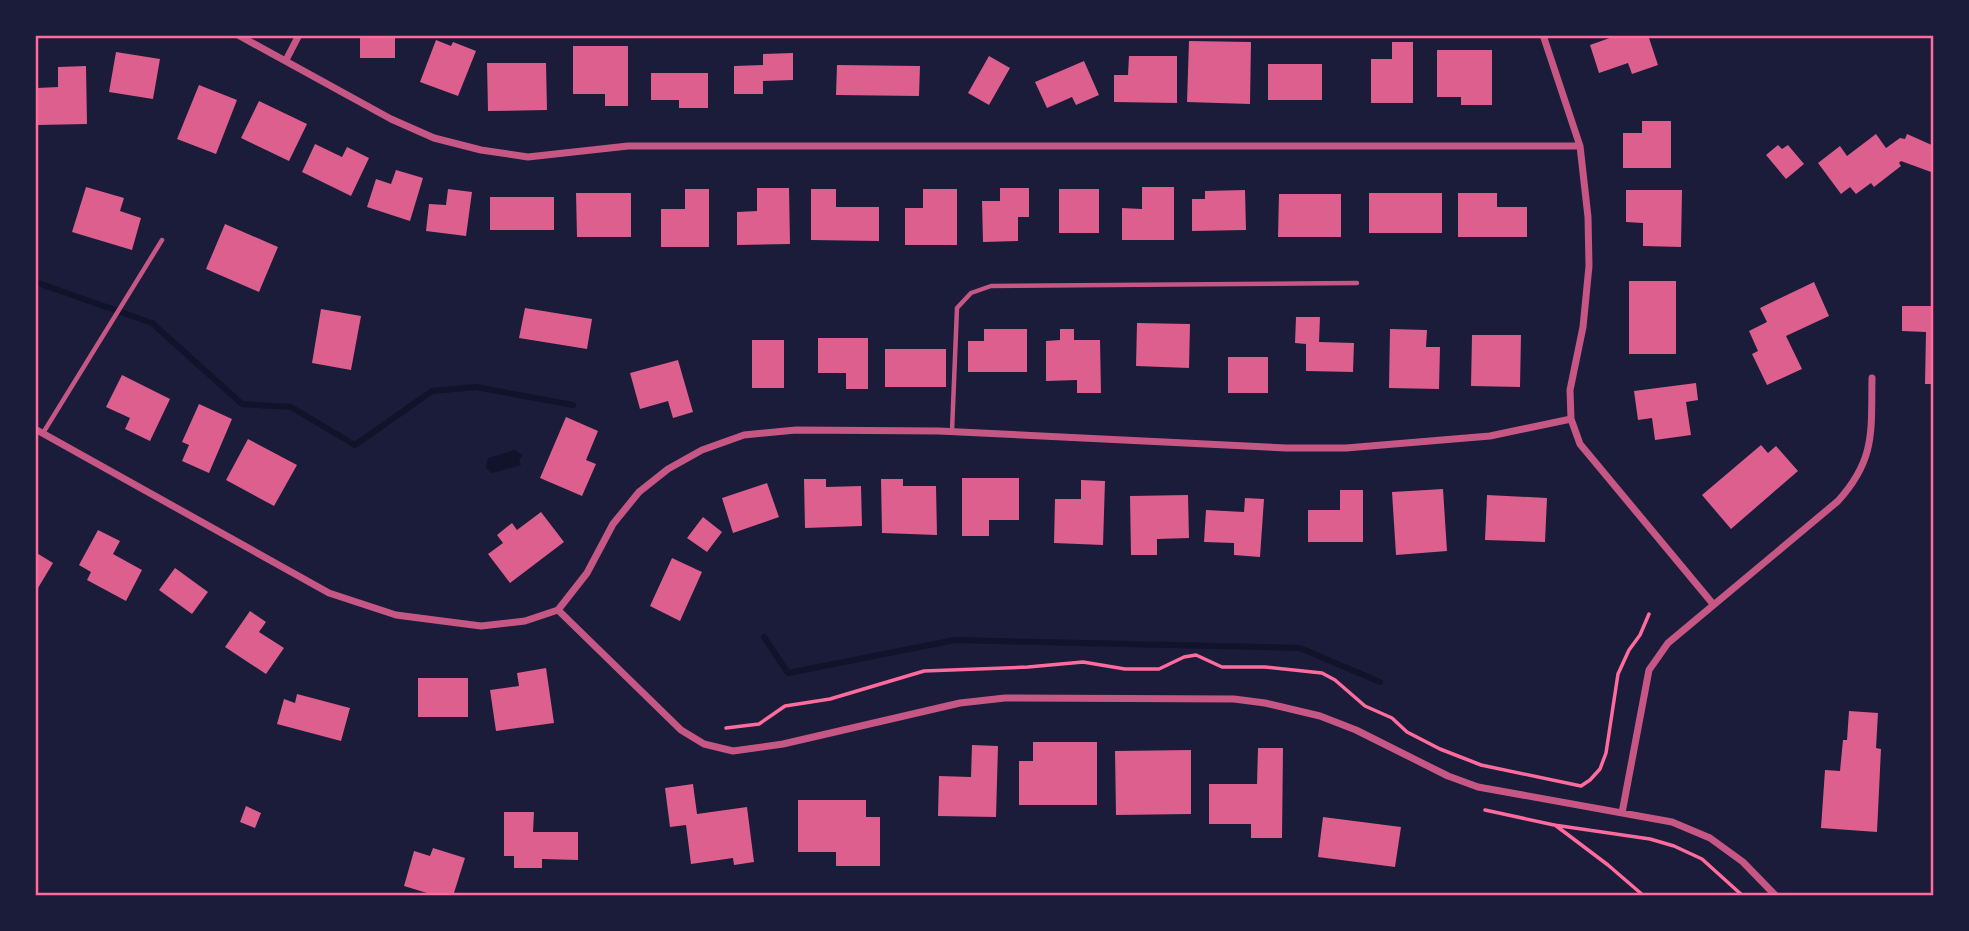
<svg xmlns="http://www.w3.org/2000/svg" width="1969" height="931" viewBox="0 0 1969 931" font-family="'Space Grotesk',sans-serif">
<rect width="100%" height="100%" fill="#1b1b3a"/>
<path fill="#12122b" d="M 515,450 L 522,455 L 519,461 L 521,465 L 492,473 L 486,468 L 488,458 Z"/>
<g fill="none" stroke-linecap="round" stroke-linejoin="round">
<path stroke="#12122b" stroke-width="6" d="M 35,282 L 152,323 L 242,404 L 291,407 L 355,445 L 432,391 L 476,387 L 573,405
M 764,637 L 788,673 L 955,640 L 1300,648 L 1380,682"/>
</g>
<path fill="#dd5f8e" d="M 360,35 L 395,35 L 395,58 L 360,58 Z
M 1618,35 L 1648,35 L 1658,65 L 1632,74 L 1628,63 L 1599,73 L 1590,45 Z
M 436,40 L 451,46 L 453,42 L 476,51 L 458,96 L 420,82 Z
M 1189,41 L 1251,42 L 1250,104 L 1187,102 Z
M 1392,42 L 1413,42 L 1413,103 L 1371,103 L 1371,59 L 1392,59 Z
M 573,46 L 628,46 L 628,106 L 605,106 L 605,94 L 573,94 Z
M 1437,50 L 1492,50 L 1492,105 L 1461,105 L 1461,97 L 1437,97 Z
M 116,52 L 160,59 L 153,99 L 109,92 Z
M 793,53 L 793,80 L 763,81 L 763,94 L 734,94 L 734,66 L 763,65 L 763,54 Z
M 989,56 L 1010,68 L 989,105 L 968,93 Z
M 1129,56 L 1177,56 L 1177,103 L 1114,102 L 1114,75 L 1128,75 Z
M 1084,61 L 1099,95 L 1076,105 L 1072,97 L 1047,108 L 1035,82 Z
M 487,63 L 546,63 L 547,110 L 488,111 Z
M 1268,64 L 1322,64 L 1322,100 L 1268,100 Z
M 837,65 L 920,66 L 919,96 L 836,95 Z
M 86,66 L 87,124 L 38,125 L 37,88 L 58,87 L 58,67 Z
M 651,73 L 708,73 L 708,108 L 679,108 L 679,100 L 651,100 Z
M 199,85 L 237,100 L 216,154 L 177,139 Z
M 259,101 L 307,124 L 289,161 L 241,138 Z
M 1642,121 L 1671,121 L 1671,168 L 1623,168 L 1623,133 L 1642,133 Z
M 1876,134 L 1886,148 L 1900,138 L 1905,139 L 1907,134 L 1934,146 L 1934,164 L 1931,172 L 1901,161 L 1899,163 L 1901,166 L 1874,187 L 1871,183 L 1856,194 L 1850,187 L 1841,194 L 1818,163 L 1840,146 L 1847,156 Z
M 315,144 L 342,157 L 347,147 L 369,158 L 351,196 L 302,172 Z
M 1778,145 L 1782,149 L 1788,145 L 1804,164 L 1786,179 L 1766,155 Z
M 396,170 L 423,178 L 410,221 L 367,207 L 376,179 L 391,184 Z
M 86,187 L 124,198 L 120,211 L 141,218 L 132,250 L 72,232 Z
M 1142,187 L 1174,187 L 1174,240 L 1122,240 L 1122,208 L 1142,209 Z
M 757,188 L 789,188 L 790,244 L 737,245 L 737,212 L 757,211 Z
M 1000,188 L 1029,188 L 1029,217 L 1018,217 L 1018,241 L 983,242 L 982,201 L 1000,201 Z
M 448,189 L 472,192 L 466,236 L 426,231 L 429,204 L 446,205 Z
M 685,189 L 709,189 L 709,247 L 661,247 L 661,209 L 685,209 Z
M 811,189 L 836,189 L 836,207 L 879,207 L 879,241 L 811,240 Z
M 923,189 L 957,189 L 957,245 L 905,245 L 905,208 L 923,208 Z
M 1059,189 L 1099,189 L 1099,233 L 1059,233 Z
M 1245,190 L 1246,230 L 1192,231 L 1192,199 L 1205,199 L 1205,191 Z
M 1626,190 L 1682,190 L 1681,247 L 1643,246 L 1643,223 L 1626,222 Z
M 576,193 L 631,193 L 631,237 L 577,237 Z
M 1369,193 L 1442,193 L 1442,233 L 1369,233 Z
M 1458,193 L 1497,193 L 1497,207 L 1527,207 L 1527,237 L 1458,237 Z
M 1279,194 L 1341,194 L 1341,237 L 1278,237 Z
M 490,197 L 554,197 L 554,230 L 490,230 Z
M 225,224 L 278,247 L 259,292 L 206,269 Z
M 1629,281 L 1676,281 L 1676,354 L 1629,354 Z
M 1814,282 L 1829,316 L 1786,336 L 1802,369 L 1767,385 L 1752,354 L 1758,351 L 1749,331 L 1767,322 L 1760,308 Z
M 1902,306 L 1934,306 L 1934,384 L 1925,384 L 1926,332 L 1902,331 Z
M 525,308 L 592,319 L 587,349 L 519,338 Z
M 321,309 L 361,316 L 351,370 L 312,363 Z
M 1296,317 L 1320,317 L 1319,342 L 1354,343 L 1353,372 L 1306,371 L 1306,344 L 1295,343 Z
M 1137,323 L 1190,324 L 1189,368 L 1136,366 Z
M 984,329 L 1027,329 L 1027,372 L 968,372 L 968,341 L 984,341 Z
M 1060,329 L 1074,329 L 1074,340 L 1100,340 L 1101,393 L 1077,393 L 1077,380 L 1046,381 L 1046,341 L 1060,340 Z
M 1390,329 L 1427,330 L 1426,347 L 1440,347 L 1439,389 L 1389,388 Z
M 1472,335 L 1521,335 L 1520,387 L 1471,386 Z
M 818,338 L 868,338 L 868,389 L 846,389 L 846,373 L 818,373 Z
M 752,340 L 784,340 L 784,388 L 752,388 Z
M 885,349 L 946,349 L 946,387 L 885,387 Z
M 1228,357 L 1268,357 L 1268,393 L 1228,393 Z
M 678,360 L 693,412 L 673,418 L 668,401 L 640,409 L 630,373 Z
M 122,375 L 170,399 L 150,441 L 125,429 L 130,418 L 106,407 Z
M 1696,383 L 1698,400 L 1686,402 L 1691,435 L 1655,440 L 1652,418 L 1638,420 L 1634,391 Z
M 199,404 L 232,419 L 209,473 L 182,461 L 189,445 L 182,442 Z
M 566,417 L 598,431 L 586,460 L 596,464 L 582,496 L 540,478 Z
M 248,439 L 297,465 L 274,506 L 226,480 Z
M 1761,445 L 1768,453 L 1776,446 L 1798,471 L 1731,529 L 1702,495 Z
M 962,478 L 1019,478 L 1019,520 L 989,520 L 989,536 L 962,536 Z
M 804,479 L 826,479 L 826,487 L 861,486 L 862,526 L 805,528 Z
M 881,479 L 903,479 L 903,486 L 936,486 L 937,535 L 882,533 Z
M 1081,480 L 1105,481 L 1103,545 L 1054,543 L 1055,499 L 1081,499 Z
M 767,483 L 779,517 L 733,533 L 722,498 Z
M 1443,489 L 1447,551 L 1396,555 L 1392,492 Z
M 1340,490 L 1363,490 L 1363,542 L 1308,542 L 1308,510 L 1340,510 Z
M 1188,495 L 1189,538 L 1157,539 L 1157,555 L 1131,555 L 1130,496 Z
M 1487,495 L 1547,498 L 1545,542 L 1485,540 Z
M 1245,498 L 1264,499 L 1260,557 L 1234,555 L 1234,543 L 1204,542 L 1206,510 L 1244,512 Z
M 541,512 L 564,542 L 510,583 L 488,554 L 503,543 L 497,535 L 512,523 L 517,530 Z
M 703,517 L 722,532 L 707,552 L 687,538 Z
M 98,530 L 120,541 L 113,554 L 142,570 L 126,601 L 87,580 L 91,572 L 79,565 Z
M 35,552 L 53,563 L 35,593 Z
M 672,558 L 702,572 L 680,621 L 650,606 Z
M 175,568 L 208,592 L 192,614 L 159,590 Z
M 250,611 L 266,622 L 259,632 L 284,648 L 266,674 L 225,647 Z
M 546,668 L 554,723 L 496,731 L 490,690 L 519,686 L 517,673 Z
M 418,678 L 468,678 L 468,717 L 418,717 Z
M 297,694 L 350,708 L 341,741 L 277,724 L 284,699 L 295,703 Z
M 1849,711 L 1878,713 L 1876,748 L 1881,749 L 1877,832 L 1821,828 L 1825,770 L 1840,771 L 1843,740 L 1847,740 Z
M 1033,742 L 1097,742 L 1097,805 L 1019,805 L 1019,761 L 1033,761 Z
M 972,745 L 998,746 L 996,817 L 938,816 L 939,776 L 971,777 Z
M 1258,748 L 1283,748 L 1282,838 L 1251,838 L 1251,824 L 1209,824 L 1209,784 L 1257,784 Z
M 1191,750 L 1191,814 L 1116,815 L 1115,751 Z
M 693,784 L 697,814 L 747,807 L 754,862 L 734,865 L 733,858 L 691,864 L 686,825 L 670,827 L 665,788 Z
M 798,800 L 866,800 L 866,817 L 880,817 L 880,866 L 836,866 L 836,852 L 798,852 Z
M 246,806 L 261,813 L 255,828 L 240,822 Z
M 504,812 L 534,812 L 533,832 L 578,832 L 578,860 L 542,859 L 542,868 L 514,868 L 514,856 L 504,856 Z
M 1323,817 L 1401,827 L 1395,867 L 1318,857 Z
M 433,848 L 465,858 L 453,896 L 437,896 L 404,886 L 414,851 L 430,856 Z"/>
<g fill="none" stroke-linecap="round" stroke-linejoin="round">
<path stroke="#ff6b9d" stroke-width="3.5" d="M 726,728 L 759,724 L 785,706 L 830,699 L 924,671 L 1028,667 L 1083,662 L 1125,669 L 1159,669 L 1184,657 L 1196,655 L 1222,667 L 1265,667 L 1322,673 L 1335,680 L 1365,706 L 1392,718 L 1407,732 L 1440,749 L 1481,765 L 1581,786 L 1590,780 L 1600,769 L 1606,753 L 1618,674 L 1629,650 L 1640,635 L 1649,614
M 1485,810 L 1554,825 L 1650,839 L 1674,846 L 1702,859 L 1743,896
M 1555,825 L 1608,865 L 1644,896"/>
<path stroke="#c65784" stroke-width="4.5" d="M 952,431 L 957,308 L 971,293 L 991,286 L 1357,283
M 43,433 L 162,240"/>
<path stroke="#c65784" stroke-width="7" d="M 238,35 L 391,119 L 434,138 L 481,150 L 528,157 L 628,146 L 1580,146
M 1543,35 L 1580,146 L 1588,217 L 1589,266 L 1583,327 L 1570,390 L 1571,419 L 1580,444 L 1713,604
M 286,60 L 299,35
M 35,429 L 329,593 L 396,615 L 481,626 L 525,621 L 558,610 L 587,573 L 613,524 L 639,492 L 668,469 L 702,450 L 744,435 L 796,430 L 939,431 L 1286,448 L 1346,448 L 1490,436 L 1571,419
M 558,610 L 681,730 L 704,744 L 733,751 L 783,744 L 960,703 L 1005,698 L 1234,699 L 1265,703 L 1320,716 L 1356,730 L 1448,776 L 1478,787 L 1672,822 L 1710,838 L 1743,862 L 1776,896
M 1622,813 L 1649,670 L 1668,643 L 1838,501 C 1876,459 1871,431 1872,378"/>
</g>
<rect width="1969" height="931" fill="none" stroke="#1b1b3a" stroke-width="74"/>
<rect x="37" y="37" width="1895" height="857" fill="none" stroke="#ff6b9d" stroke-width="2.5"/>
</svg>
